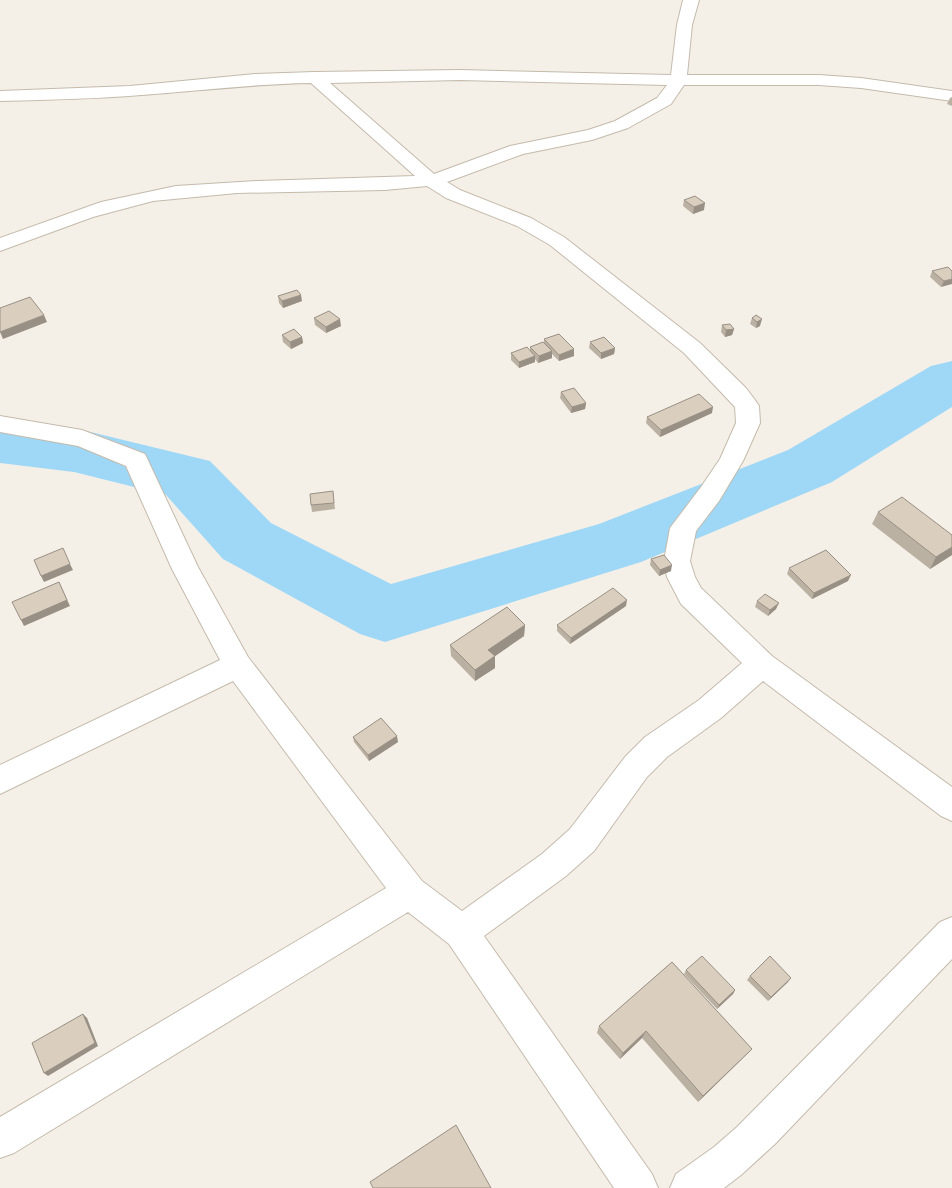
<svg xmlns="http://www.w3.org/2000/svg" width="952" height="1188" viewBox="0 0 952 1188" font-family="'Nunito Sans',sans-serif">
<rect width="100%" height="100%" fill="#f5f0e7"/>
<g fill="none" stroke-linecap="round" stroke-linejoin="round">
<path fill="#9fd8f6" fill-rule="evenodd" d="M 952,361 L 952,407 L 832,482 L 641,562 L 385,642 L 360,634 L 223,559 L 166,495 L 74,472 L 0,463 L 0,419 L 74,428 L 210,461 L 271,523 L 391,584 L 599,524 L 788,450 L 931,366 Z"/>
<g stroke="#c4baac" stroke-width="2">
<path id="minor" d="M 683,0 L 699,0 L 692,25 L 687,75 L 819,75 L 861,78 L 952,91 L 952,101 L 861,88 L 819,85 L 684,85 L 671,104 L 628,128 L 592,140 L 523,154 L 447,182 L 460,190 L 531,218 L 564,237 L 700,343 L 746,388 L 755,400 L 759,406 L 760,423 L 743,461 L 719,501 L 696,531 L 690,561 L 695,577 L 701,588 L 772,656 L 952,787 L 952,821 L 941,816 L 763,681 L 721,718 L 667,757 L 647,777 L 594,851 L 566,876 L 484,936 L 652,1174 L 658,1188 L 614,1188 L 449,944 L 408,912 L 14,1153 L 0,1158 L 0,1117 L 386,888 L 233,681 L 0,794 L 0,765 L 220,660 L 172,569 L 126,466 L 78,446 L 0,432 L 0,416 L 82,430 L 145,454 L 198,567 L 248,657 L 422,881 L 462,911 L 542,854 L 570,829 L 625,757 L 645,737 L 699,700 L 742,663 L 681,604 L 667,577 L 664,561 L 670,528 L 701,487 L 720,459 L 736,423 L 735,407 L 684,353 L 550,245 L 517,226 L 446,198 L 427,186 L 385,190 L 237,193 L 153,201 L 93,217 L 0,251 L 0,238 L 101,202 L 176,186 L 258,181 L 415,176 L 311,83 C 249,84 190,92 129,96 C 86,99 43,100 0,101 L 0,91 L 130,86 L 255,74 L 314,72 L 460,70 L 671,75 L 677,25 ZM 460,80 L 667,85 L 657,98 L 615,121 L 588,130 L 510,146 L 434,174 L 330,83 Z
M 952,917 L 952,959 L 775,1144 L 741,1175 L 724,1188 L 670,1188 L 676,1174 L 714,1147 L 737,1127 L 940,922 Z"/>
</g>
<use href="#minor" fill="#fff" fill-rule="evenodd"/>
</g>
<path fill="#bbb1a3" d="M 952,97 L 952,106 L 947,104 L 950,98 Z
M 684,200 L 704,210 L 693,214 L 683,206 Z
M 932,271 L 952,271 L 941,287 L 930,277 Z
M 278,296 L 302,301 L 283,308 L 279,303 Z
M 756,315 L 760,326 L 756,328 L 750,324 L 752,318 Z
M 314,318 L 341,326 L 326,333 L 315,325 Z
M 722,325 L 734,329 L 732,335 L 725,337 L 721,332 Z
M 282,335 L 302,337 L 303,343 L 291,349 L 283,342 Z
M 544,339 L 574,356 L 559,361 L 552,354 L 552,358 L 538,363 L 535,359 L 535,362 L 519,368 L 511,360 L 511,353 L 530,350 L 530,347 L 544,343 Z
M 590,342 L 615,348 L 614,354 L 601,359 L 589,348 Z
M 561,392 L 586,403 L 585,409 L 571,413 L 560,398 Z
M 712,413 L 660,437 L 646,423 L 647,417 Z
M 333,491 L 335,509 L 312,512 L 311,505 Z
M 878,512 L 952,535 L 952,555 L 930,569 L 872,524 Z
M 651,559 L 671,571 L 659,576 L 650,565 Z
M 789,568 L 848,581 L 812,599 L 787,574 Z
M 757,601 L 776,609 L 768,616 L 755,607 Z
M 626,606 L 570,644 L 557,631 L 557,625 Z
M 525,625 L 524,636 L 495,656 L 495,668 L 475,681 L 451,656 L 450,645 Z
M 353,737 L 398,742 L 369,761 L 354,742 Z
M 672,962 L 752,1049 L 746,1055 L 698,1102 L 642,1038 L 620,1059 L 597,1033 L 599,1026 Z
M 686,970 L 735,990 L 733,994 L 717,1009 L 684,974 Z
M 750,976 L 788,982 L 768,1001 L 747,980 Z"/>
<path fill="#999085" d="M 705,203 L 704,210 L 693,214 L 694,207 Z
M 952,279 L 952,284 L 941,287 L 944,281 Z
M 301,295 L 302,301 L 283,308 L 282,301 Z
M 44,315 L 47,322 L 3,339 L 0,332 Z
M 340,319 L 341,326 L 326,333 L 326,327 Z
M 762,319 L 760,326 L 756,328 L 757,322 Z
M 734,329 L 732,335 L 725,337 L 726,330 Z
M 302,337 L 303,343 L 291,349 L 290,342 Z
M 615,348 L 614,354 L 601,359 L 601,353 Z
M 574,349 L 574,356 L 559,361 L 559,355 Z
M 552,351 L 552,358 L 538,363 L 539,356 Z
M 535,356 L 535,362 L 519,368 L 519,362 Z
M 586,403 L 585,409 L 571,413 L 572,407 Z
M 713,407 L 712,413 L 660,437 L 661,430 Z
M 952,547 L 952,555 L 930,569 L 936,557 Z
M 70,564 L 73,570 L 44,582 L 41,576 Z
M 672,565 L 671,571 L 659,576 L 660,570 Z
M 851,575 L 848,581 L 812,599 L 814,593 Z
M 59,582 L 70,606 L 24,626 L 21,620 Z
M 627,600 L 626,606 L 570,644 L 571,638 Z
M 779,603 L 776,609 L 768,616 L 770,610 Z
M 525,625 L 524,636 L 488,661 L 488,650 Z
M 495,656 L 495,668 L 475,681 L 475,670 Z
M 397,736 L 398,742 L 369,761 L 368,755 Z
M 791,978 L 788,982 L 768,1001 L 771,997 Z
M 735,990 L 733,994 L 717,1009 L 719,1005 Z
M 83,1014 L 87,1018 L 98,1046 L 48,1076 L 44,1073 Z
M 646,1031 L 642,1038 L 620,1059 L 623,1053 Z
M 752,1049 L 746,1055 L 698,1102 L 703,1096 Z"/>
<path fill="#dacebe" stroke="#999085" d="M 695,196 L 705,203 L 694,207 L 684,200 Z
M 948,267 L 952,271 L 952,279 L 944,281 L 932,271 Z
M 297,290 L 301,295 L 282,301 L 278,296 Z
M 30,297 L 44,315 L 0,332 L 0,308 Z
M 329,311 L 340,319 L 326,327 L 314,318 Z
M 756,315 L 762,319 L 757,322 L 752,318 Z
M 730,324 L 734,329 L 726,330 L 722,325 Z
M 294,329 L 302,337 L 290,342 L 282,335 Z
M 559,334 L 574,349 L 559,355 L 544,339 Z
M 604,337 L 615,348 L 601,353 L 590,342 Z
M 543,342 L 552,351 L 539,356 L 530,347 Z
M 527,347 L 535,356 L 519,362 L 511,353 Z
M 574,388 L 586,403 L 572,407 L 561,392 Z
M 699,394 L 713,407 L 661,430 L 647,417 Z
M 333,491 L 334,503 L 311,505 L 310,494 Z
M 902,497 L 952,535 L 952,547 L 936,557 L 878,512 Z
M 63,548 L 70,564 L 41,576 L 34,560 Z
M 826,550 L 851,575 L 814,593 L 789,568 Z
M 664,555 L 672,565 L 660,570 L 651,559 Z
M 59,582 L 67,600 L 21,620 L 12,602 Z
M 613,588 L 627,600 L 571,638 L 557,625 Z
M 765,594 L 779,603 L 770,610 L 757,601 Z
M 507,607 L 525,625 L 488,650 L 495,656 L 475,670 L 450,645 Z
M 381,718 L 397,736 L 368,755 L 353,737 Z
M 702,956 L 735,990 L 719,1005 L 686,970 Z
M 770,956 L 791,978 L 771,997 L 750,976 Z
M 672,962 L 752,1049 L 703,1096 L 646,1031 L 623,1053 L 599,1026 Z
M 83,1014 L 95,1043 L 44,1073 L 32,1043 Z
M 456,1125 L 491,1188 L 373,1188 L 370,1182 Z"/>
</svg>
